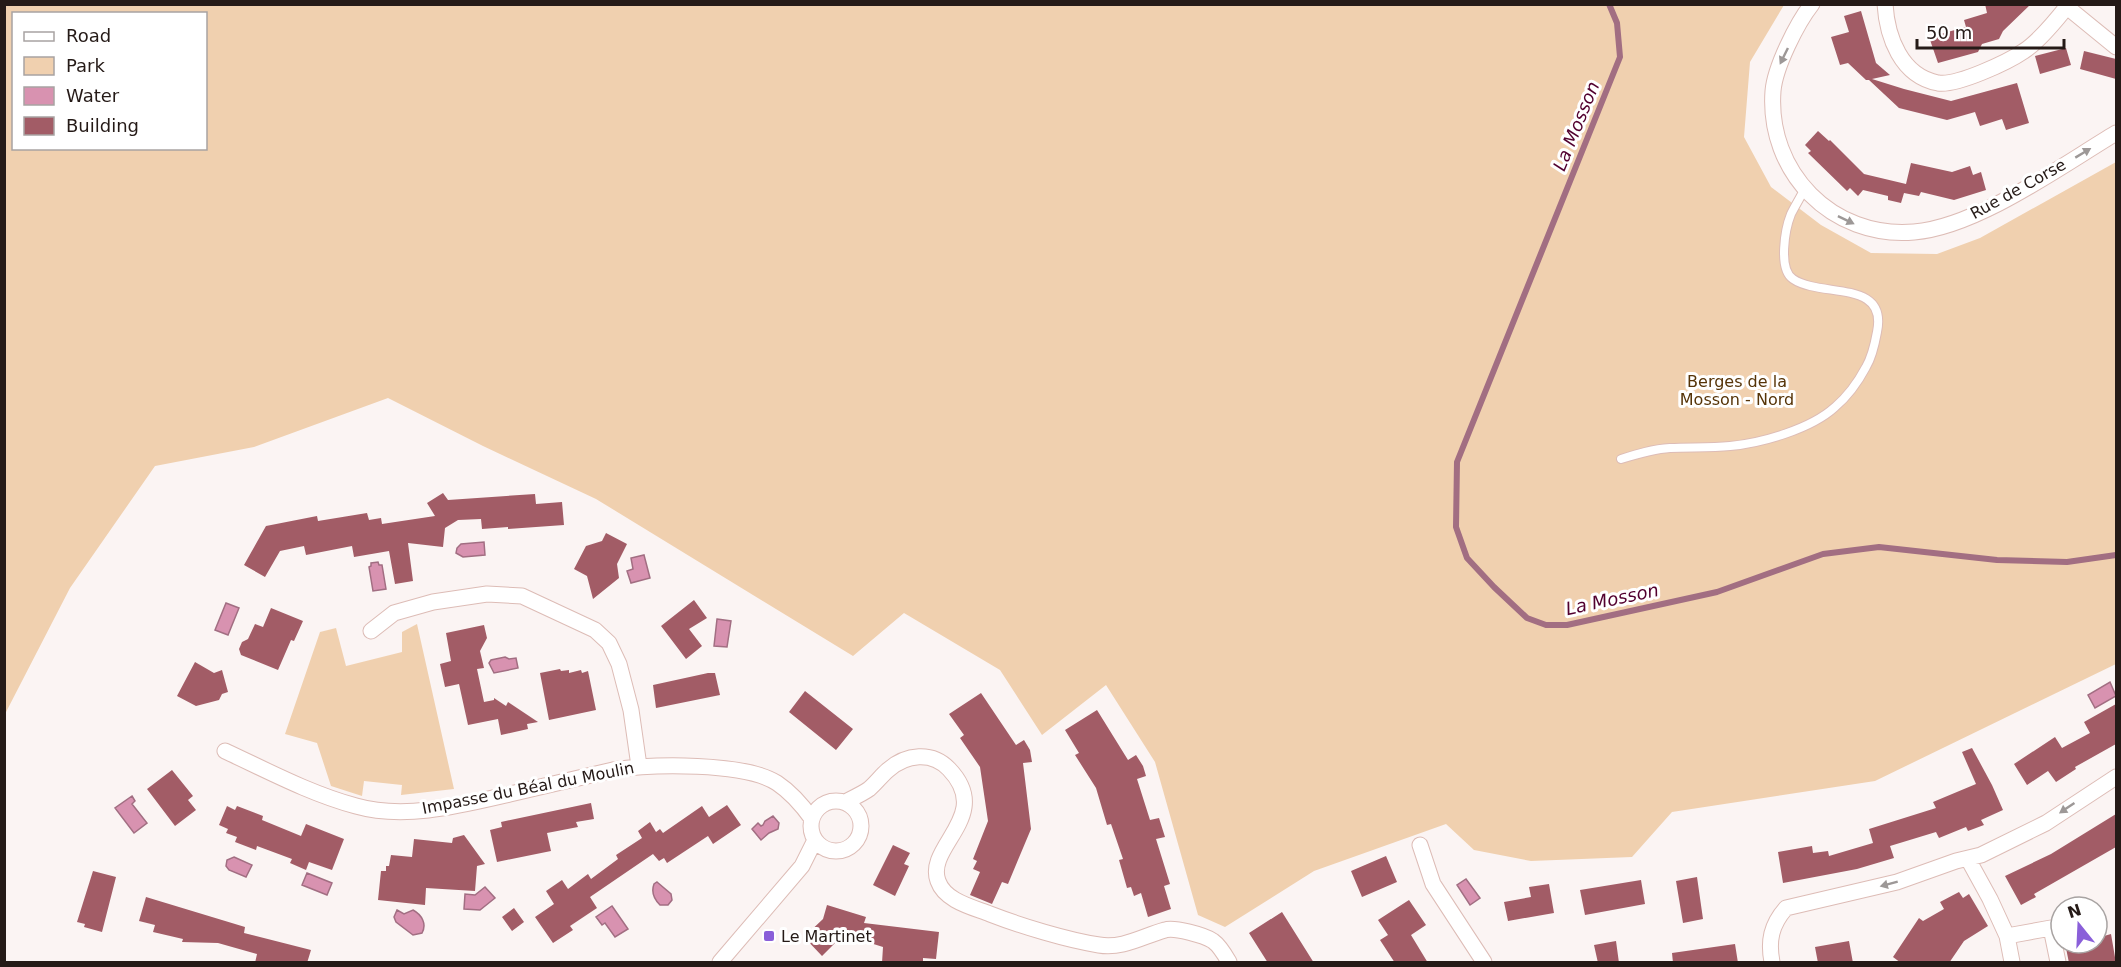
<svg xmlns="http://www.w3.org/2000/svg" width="2121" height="967" viewBox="0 0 2121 967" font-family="'DejaVu Sans',sans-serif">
<rect width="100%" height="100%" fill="#fbf4f3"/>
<path fill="#f0d0af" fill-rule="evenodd" d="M 5,5 L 1784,5 L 1750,62 L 1744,137 L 1771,187 L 1821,225 L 1871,253 L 1937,254 L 1980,238 L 2116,162 L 2116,664 L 1875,781 L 1672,812 L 1632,857 L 1531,861 L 1474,850 L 1446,824 L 1314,871 L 1225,927 L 1198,915 L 1155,762 L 1106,685 L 1042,735 L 1000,670 L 904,613 L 853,656 L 596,499 L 483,446 L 388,398 L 254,447 L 155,466 L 70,588 L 5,714 ZM 14,14 L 206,14 L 206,148 L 14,148 Z
M 417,624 L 454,789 L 401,795 L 402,785 L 364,781 L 362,796 L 331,786 L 317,743 L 285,734 L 320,632 L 336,628 L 346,666 L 402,652 L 402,632 Z"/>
<path fill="#d892b0" stroke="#a26e82" stroke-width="1.5" d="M 484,542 L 485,555 L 463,557 L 456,553 L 457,548 L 461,544 Z
M 644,555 L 650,578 L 631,583 L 627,571 L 633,569 L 631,558 Z
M 378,562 L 379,565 L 382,565 L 386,589 L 373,591 L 369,567 L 371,566 L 371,563 Z
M 226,603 L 239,608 L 228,635 L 215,630 Z
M 717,619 L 731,621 L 727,647 L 714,646 Z
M 505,657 L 509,659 L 516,658 L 518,668 L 494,673 L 489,663 L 491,660 Z
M 2110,682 L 2116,696 L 2095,708 L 2088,695 Z
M 132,796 L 135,801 L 132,804 L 147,823 L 134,833 L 115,808 Z
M 773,816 L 779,823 L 778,829 L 769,833 L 761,840 L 752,829 L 758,823 L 761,826 L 763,825 L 765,821 Z
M 234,857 L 252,865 L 246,877 L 229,870 L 226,866 L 227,860 Z
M 307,873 L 332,883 L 327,895 L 302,885 Z
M 1466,879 L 1480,898 L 1470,905 L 1457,885 Z
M 657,882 L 671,894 L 672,900 L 668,905 L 660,905 C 654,899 651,892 654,884 Z
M 485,887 L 495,898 L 480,910 L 464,909 L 465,894 L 475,895 Z
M 612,906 L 628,929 L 615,937 L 605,923 L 602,925 L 596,917 Z
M 397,910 L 404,914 L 413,910 C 422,915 427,924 422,933 L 413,935 L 396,922 L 394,917 Z"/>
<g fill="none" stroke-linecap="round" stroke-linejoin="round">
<path stroke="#a26e82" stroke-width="6" d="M 1609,4 L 1617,23 L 1620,57 L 1457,462 L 1456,527 L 1467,558 L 1494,587 L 1527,618 L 1546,625 L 1567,625 L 1717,592 L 1823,554 L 1879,547 L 1997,560 L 2067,562 L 2116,555"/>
</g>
<path fill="#a25c66" d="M 1985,4 L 2031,4 L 2003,31 L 1999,39 L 1982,44 L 1978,52 L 1938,63 L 1929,37 L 1966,27 L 1964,20 L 1987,13 Z
M 1861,11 L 1876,63 L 1890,75 L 1872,79 L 1904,89 L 1951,101 L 2017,83 L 2029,123 L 2006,130 L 2002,119 L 1980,126 L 1975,112 L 1947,120 L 1899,108 L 1869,80 L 1866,80 L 1848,63 L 1840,65 L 1831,37 L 1849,32 L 1844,16 Z
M 2066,48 L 2071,65 L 2040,74 L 2035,56 Z
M 2084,51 L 2116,59 L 2116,79 L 2080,69 Z
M 1818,131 L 1829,141 L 1830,140 L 1864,174 L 1906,184 L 1911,163 L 1952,172 L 1970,166 L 1973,175 L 1981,172 L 1986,190 L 1954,200 L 1921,192 L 1919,196 L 1904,193 L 1901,203 L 1888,200 L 1888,196 L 1863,190 L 1858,196 L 1850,188 L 1847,191 L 1808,153 L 1811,151 L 1805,145 Z
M 443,493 L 448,500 L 535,494 L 536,504 L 562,502 L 564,525 L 508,529 L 508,527 L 482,529 L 481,519 L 458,520 L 445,528 L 443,547 L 408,543 L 413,581 L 395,584 L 389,551 L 354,557 L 352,546 L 306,555 L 304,546 L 280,551 L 265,577 L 244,565 L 266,526 L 317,516 L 318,521 L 367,513 L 369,520 L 381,518 L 382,524 L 435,516 L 427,503 Z
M 606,533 L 627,544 L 617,564 L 619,578 L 593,599 L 587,576 L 574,569 L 586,546 L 602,541 Z
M 694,600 L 707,618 L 689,629 L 702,646 L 686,659 L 661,626 Z
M 271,608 L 303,621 L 294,641 L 291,640 L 278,670 L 241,655 L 239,649 L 242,642 L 248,639 L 255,624 L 263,627 Z
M 484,625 L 487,638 L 480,651 L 484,668 L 477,669 L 484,702 L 494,700 L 494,698 L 506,706 L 508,702 L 538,722 L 527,724 L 528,729 L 501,735 L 498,719 L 468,725 L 459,684 L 445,687 L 440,664 L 451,661 L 446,633 Z
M 195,662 L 214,673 L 222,670 L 228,692 L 222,694 L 219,700 L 196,706 L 177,696 Z
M 560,669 L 561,671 L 569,670 L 569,673 L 581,670 L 582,673 L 588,671 L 596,710 L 549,720 L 540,673 Z
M 708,673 L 715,673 L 720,695 L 656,708 L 653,685 Z
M 805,691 L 853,729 L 836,750 L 789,712 Z
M 981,693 L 1016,745 L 1024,740 L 1030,750 L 1032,762 L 1023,763 L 1031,829 L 1008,884 L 1002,882 L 992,904 L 970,895 L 980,872 L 973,869 L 977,861 L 973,859 L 988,821 L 980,767 L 960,738 L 964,735 L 949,714 Z
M 2116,704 L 2116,744 L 2075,767 L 2076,769 L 2056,782 L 2048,771 L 2027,785 L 2014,764 L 2055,737 L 2062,748 L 2090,733 L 2084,722 Z
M 1097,710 L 1128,760 L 1136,755 L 1143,766 L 1146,776 L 1137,779 L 1150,820 L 1159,818 L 1165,837 L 1156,839 L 1170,884 L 1164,886 L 1171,909 L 1148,917 L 1141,893 L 1134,896 L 1131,887 L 1127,888 L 1119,860 L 1123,859 L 1111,824 L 1107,825 L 1096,788 L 1075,755 L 1079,753 L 1065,730 Z
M 1972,748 L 1992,785 L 2003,810 L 1981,820 L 1984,825 L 1968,831 L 1966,827 L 1939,838 L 1936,832 L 1890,846 L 1894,858 L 1857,869 L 1783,883 L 1778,852 L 1812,846 L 1813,853 L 1828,851 L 1829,856 L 1873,843 L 1869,829 L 1936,808 L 1933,802 L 1976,784 L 1962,752 Z
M 172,770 L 193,796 L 188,800 L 196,810 L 175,826 L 147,789 Z
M 591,803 L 594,819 L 576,822 L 578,827 L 547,833 L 551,851 L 497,862 L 490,830 L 502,827 L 501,822 Z
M 727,805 L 741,825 L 713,844 L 708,836 L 667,863 L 664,858 L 659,861 L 653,854 L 590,897 L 597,908 L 570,926 L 573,930 L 553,943 L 535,917 L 554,904 L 546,891 L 562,880 L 568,889 L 588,874 L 591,879 L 618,859 L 616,855 L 642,838 L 638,831 L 650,822 L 656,832 L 660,829 L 663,833 L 702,806 L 709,817 Z
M 227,806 L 235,810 L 237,806 L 263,816 L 262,820 L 301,836 L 306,824 L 344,839 L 332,870 L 309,862 L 306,870 L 290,863 L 292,859 L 257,846 L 256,850 L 235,842 L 237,837 L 226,833 L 228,829 L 219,825 Z
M 2116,814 L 2116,847 L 2034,894 L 2036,897 L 2021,905 L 2005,876 L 2051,854 Z
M 464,835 L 485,864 L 477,866 L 475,891 L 426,888 L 425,905 L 378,900 L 381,871 L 386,871 L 386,866 L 389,866 L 391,855 L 412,857 L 414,839 L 452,843 L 453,838 Z
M 893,845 L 910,853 L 904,864 L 909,866 L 895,896 L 873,885 Z
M 1386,856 L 1397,882 L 1362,897 L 1351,871 Z
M 93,871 L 116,877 L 102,932 L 84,927 L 85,924 L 77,922 Z
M 1697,877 L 1703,919 L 1683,923 L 1676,881 Z
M 1641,880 L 1645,904 L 1585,915 L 1580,890 Z
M 1549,884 L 1554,913 L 1508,921 L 1504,902 L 1531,897 L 1529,887 Z
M 1959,892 L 1963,898 L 1969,894 L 1988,926 L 1964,941 L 1949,963 L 1901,963 L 1893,957 L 1919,918 L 1923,921 L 1944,909 L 1940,902 Z
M 146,897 L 245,927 L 244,933 L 311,950 L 307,963 L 255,963 L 257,954 L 218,943 L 182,942 L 183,939 L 153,932 L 155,925 L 139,921 Z
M 1409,900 L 1426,925 L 1411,935 L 1428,963 L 1395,963 L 1380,940 L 1388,935 L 1378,920 Z
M 827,905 L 866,917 L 864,923 L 939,932 L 936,959 L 923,958 L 923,963 L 882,963 L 883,947 L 848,936 L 846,944 L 837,941 L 822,956 L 804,937 L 823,919 Z
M 514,908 L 524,922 L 512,931 L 502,917 Z
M 1282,912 L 1314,963 L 1268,963 L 1249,933 Z
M 2111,934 L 2116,963 L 2069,963 L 2065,943 L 2097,943 L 2097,938 Z
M 1616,941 L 1619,963 L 1598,963 L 1594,945 Z
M 1849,941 L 1853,963 L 1818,963 L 1815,947 Z
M 1735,944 L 1738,963 L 1673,963 L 1672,953 Z"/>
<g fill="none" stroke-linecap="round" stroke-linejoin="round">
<g stroke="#ddbcb6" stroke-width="10">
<path id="lane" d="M 1621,459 C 1637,454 1653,449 1670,448 C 1690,447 1710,448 1730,446 C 1762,443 1811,429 1835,407 C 1848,396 1858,382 1866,367 C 1872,357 1875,343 1877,332 C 1888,279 1821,298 1793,279 C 1778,269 1785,229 1791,214 C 1795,206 1800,198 1804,190"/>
</g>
<g stroke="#ddbcb6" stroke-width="17">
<path id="street" d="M 1812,4 C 1797,23 1775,67 1773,91 C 1767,172 1832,239 1914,232 C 1977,227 2061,166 2116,133
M 1885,4 C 1887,37 1901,76 1938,83 C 1957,86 2008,62 2024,51 C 2038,42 2058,18 2069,4
M 2067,7 L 2116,47
M 371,631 L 394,613 L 433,602 L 487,594 L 522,596 L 595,630 L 609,643 L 619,664 L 631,710 L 639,766
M 225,751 C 268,771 311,794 356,806 C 405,820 462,805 510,794 C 544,786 578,778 613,770 C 652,764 744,762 777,783 C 792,793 802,805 812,819
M811 826a25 25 0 1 1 50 0a25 25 0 1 1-50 0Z
M 845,802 C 853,798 862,794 869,789 C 876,783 881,776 888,770 C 906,754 932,751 949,769 C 994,816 925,846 938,881 C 945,901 972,907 990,914 C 1021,926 1067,940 1099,945 C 1123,949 1143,936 1165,930 C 1174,927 1204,935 1213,941 C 1220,946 1225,955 1229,962
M 1420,845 L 1433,884 L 1484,962
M 1968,859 L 1990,899 L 2007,936 L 2012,962
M 2007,936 L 2051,928 L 2058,962
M 720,962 L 802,866 L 815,840
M 1772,962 C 1768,941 1771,925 1786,908 L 1897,882 L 1956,861 L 1981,855 L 2046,823 L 2116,777"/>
</g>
<use href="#lane" stroke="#fff" stroke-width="8"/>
<use href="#street" stroke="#fff" stroke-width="15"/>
</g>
<defs><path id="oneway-solid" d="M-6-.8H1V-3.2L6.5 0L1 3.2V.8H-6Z" transform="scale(1.5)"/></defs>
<g fill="#9d9897">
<use href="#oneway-solid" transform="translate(1784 56) rotate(116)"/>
<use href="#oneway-solid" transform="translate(2083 153) rotate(-31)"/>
<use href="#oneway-solid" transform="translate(1846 220) rotate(26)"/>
<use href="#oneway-solid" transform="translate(2067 808) rotate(146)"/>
<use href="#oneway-solid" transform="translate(1889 884) rotate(165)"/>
</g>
<rect fill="#8a5fd9" stroke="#fff" stroke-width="2" x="763" y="930" width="12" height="12" rx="3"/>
<g text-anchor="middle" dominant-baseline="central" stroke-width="6" stroke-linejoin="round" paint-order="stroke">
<g font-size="16" fill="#251a17" stroke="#fff">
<text transform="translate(2018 189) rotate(-29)">Rue de Corse</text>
<text transform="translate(528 788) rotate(-11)">Impasse du Béal du Moulin</text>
</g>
<g font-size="16" fill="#563408" stroke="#fff">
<text x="1737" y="381">Berges de la<tspan x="1737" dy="18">Mosson - Nord</tspan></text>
</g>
<g font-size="16" fill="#251a17" stroke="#fff" text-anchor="start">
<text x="781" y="936">Le Martinet</text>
</g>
<g font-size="18" font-style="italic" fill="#52002f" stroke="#fff">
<text transform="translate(1576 126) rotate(-68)">La Mosson</text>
<text transform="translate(1612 599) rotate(-12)">La Mosson</text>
</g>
</g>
<rect width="2121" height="967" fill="none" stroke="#251a17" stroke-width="12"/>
<rect x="12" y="12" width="195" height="138" fill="#ffffff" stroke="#a8a3a2" stroke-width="1.5"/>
<rect x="24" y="32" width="30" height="9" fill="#ffffff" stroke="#a8a3a2" stroke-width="1.5"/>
<text x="66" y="42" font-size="18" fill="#251a17">Road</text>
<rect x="24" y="57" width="30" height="18" fill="#f0d0af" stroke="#a8a3a2" stroke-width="1.5"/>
<text x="66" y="72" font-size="18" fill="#251a17">Park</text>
<rect x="24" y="87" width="30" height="18" fill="#d892b0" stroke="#a8a3a2" stroke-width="1.5"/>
<text x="66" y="102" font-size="18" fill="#251a17">Water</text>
<rect x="24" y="117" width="30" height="18" fill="#a25c66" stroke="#a8a3a2" stroke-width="1.5"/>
<text x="66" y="132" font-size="18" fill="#251a17">Building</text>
<g transform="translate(2079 925) rotate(342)"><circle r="28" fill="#ffffff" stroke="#a8a3a2" stroke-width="1.5"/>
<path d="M0-4.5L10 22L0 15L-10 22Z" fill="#8a5fd9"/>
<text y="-9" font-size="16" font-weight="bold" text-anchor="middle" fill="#251a17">N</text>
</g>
<path d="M1917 39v9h147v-9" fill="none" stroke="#251a17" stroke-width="3"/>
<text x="1926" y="39" font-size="18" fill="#251a17" stroke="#ffffff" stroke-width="4.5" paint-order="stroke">50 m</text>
</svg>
